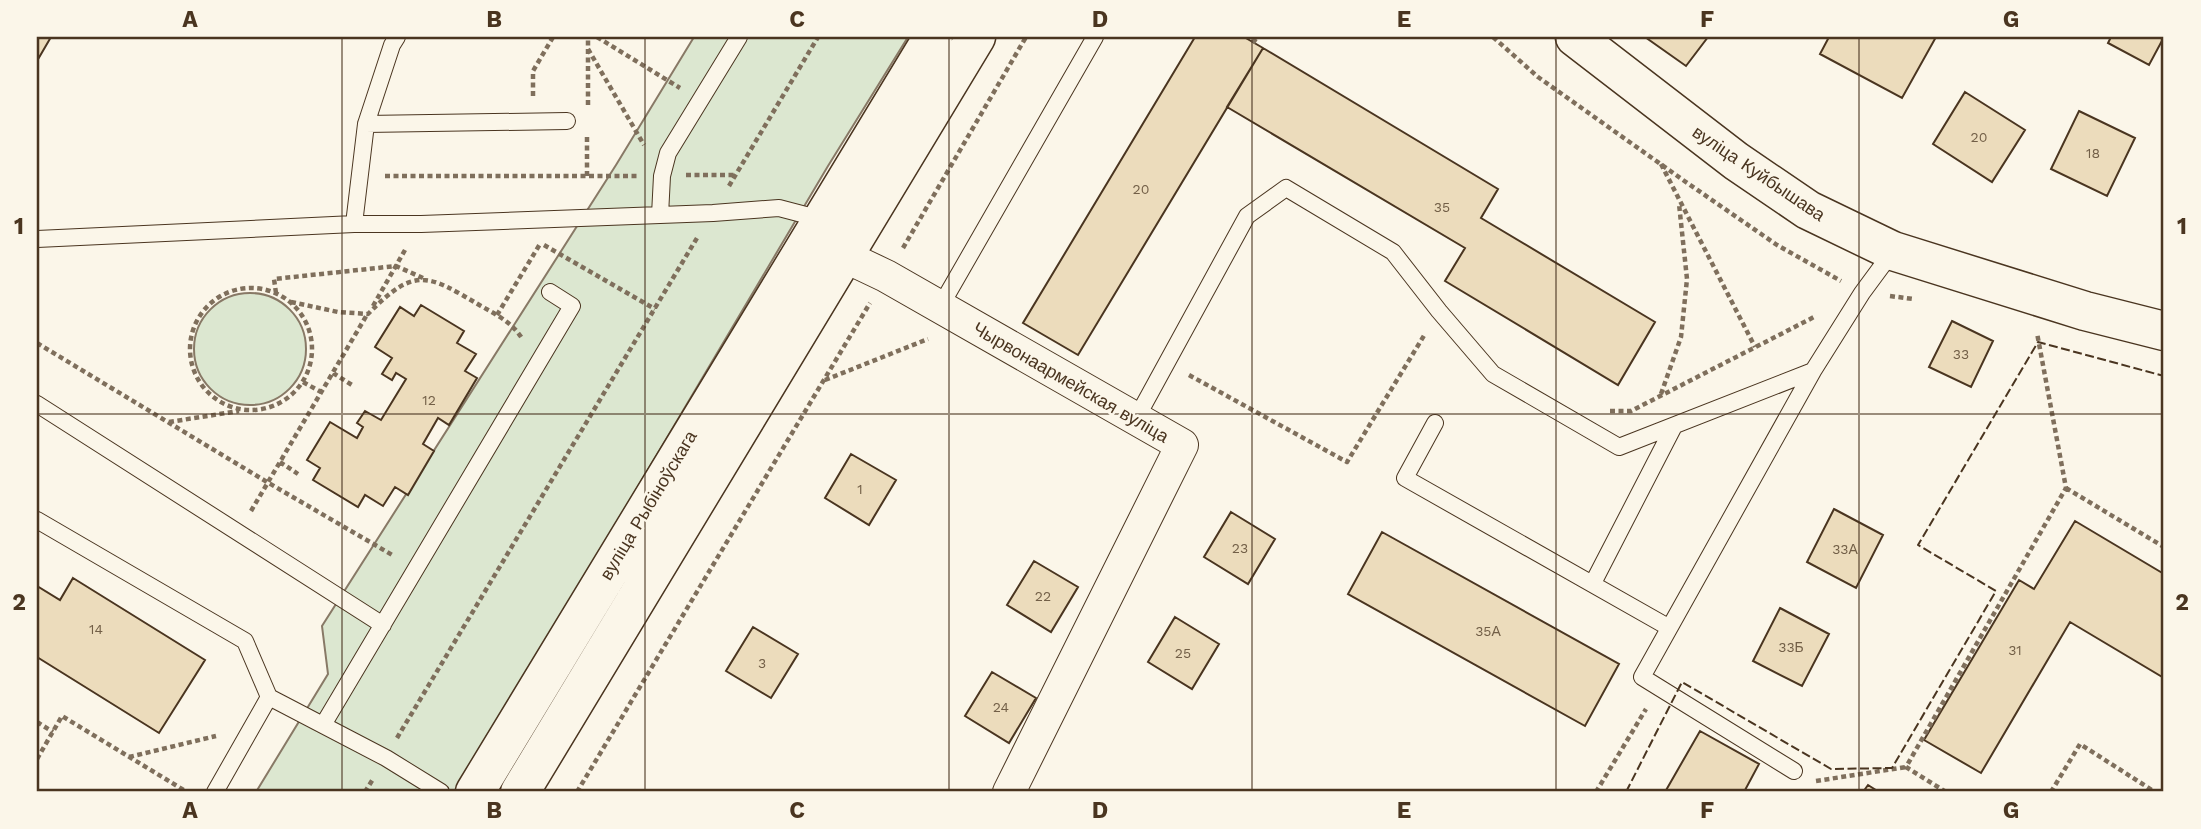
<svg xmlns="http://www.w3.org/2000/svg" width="2201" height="829" viewBox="0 0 2201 829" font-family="'Work Sans',sans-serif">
<rect width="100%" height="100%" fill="#fbf6e9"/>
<path fill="#dce7d0" stroke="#887966" stroke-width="2" d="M 694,37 L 908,37 L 828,166 L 457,792 L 256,792 L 328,674 L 322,626 L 616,165 Z
M194 349a56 56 0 1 1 112 0a56 56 0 1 1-112 0Z"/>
<path fill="#ecdcbc" stroke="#4a3520" stroke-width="2" d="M 37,37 L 51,37 L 37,61 Z
M 1195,37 L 1244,37 L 1263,48 L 1078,355 L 1023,323 Z
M 1645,37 L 1708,37 L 1686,66 Z
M 1829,37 L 1936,37 L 1902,98 L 1820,54 Z
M 2111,37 L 2164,37 L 2149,65 L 2108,43 Z
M 1263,48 L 1498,189 L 1481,218 L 1655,322 L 1618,385 L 1445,281 L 1465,248 L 1227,107 Z
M 1965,92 L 2025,130 L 1992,182 L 1933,144 Z
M 2079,111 L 2135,138 L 2107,196 L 2051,169 Z
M 421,305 L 464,331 L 457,343 L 476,354 L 465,371 L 477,378 L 449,425 L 438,418 L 423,444 L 434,451 L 408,495 L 395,487 L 383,506 L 365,495 L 358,507 L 313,480 L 320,468 L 307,460 L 330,422 L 357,438 L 363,427 L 357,423 L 365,411 L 381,420 L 406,379 L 396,373 L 392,380 L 382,374 L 392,358 L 375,347 L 400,307 L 414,316 Z
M 1952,321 L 1993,341 L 1971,387 L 1929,367 Z
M 851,454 L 896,480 L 869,525 L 825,498 Z
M 1834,509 L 1883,535 L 1856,588 L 1807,562 Z
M 1231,512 L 1275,539 L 1248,584 L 1204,557 Z
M 2075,521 L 2164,574 L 2164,678 L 2070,622 L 1981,773 L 1924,740 L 2019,580 L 2034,589 Z
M 1382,532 L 1619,664 L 1585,726 L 1348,594 Z
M 1034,561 L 1078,587 L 1051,632 L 1007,605 Z
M 73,578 L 205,660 L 159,733 L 37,657 L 37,586 L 60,600 Z
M 1780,608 L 1829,634 L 1802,686 L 1753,661 Z
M 1175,617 L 1219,644 L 1192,689 L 1148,662 Z
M 753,627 L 798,654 L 771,698 L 726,671 Z
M 992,672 L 1036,698 L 1009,743 L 965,716 Z
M 1700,731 L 1759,764 L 1744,792 L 1665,792 Z
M 1868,785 L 1879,792 L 1863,792 Z"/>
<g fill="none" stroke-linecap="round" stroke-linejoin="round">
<g stroke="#4a3520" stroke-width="18">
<path id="service" d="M 366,124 L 567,121
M 660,215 L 662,176 L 668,153 L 739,37
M 354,224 L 366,124 L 392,45 L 397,37
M 37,239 L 354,224 L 421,224 L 713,213 L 779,208 L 821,219
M 940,307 L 1095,37
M 37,404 L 383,625
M 1136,419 L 1247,216 L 1286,188 L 1393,252 L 1439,311 L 1493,374 L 1619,447 L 1813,371
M 1435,423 L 1405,478 L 1668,627
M 37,520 L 245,641 L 269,697 L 386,758 L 441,792
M 1593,583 L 1674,426
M 323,725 L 572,306 L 550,292
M 1794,771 L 1642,677 L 1813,371 L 1862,293 L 1893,251
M 215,792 L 269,697"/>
</g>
<g stroke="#4a3520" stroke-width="34">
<path id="minor" d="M 844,256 L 886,276 L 1182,445 L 1009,792"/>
</g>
<g stroke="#4a3520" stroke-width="41">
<path id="secondary" d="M 1575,37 L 1736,161 L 1808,210 L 1893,251 L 2085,311 L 2164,331
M 475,792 L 933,37
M 520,792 L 976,37"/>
</g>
<path stroke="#7f6f5c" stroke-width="4.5" stroke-dasharray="5 3.5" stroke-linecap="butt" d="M 597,37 L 680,88
M 1493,37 L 1538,77 L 1683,180 L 1777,245 L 1841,281
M 1253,43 L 1257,37
M 588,49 L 644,145
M 533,96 L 533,71 L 553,37
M 588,105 L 588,37
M 1661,164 L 1755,347
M 686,175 L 736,175
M 385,176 L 639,176
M 587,176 L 587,135
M 729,186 L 818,37
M 544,245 L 655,309
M 903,248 L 1026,37
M190 349a61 61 0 1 1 122 0a61 61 0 1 1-122 0Z
M 276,293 L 274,279 L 396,266 L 423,278
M 1890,296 L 1913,299
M 291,302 L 338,312 L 368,314 C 415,266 427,274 481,306 C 497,315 513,323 523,340
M 373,306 L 405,250
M 497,315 L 540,244
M 37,343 L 267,482 L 394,556
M 333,373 L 352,385
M 1189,375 L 1347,462 L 1425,334
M 825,380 L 928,339
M 303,382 L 321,392
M 1661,394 L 1681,337 L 1687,279 L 1679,204
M 1610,411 L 1631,411 L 1816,316
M 169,422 L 239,411
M 280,462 L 298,474
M 2066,488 L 2164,547
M 251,511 L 368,313
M 37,722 L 53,732
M 397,738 L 697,238
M 129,757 L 216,736
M 37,759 L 62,716 L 187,792
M 1816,781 L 1906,767
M 365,792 L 373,779
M 577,792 L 870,303
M 1596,792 L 1646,709
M 1946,792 L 1906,767 L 2066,488 L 2037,333
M 2051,792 L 2080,744 L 2155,792"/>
<use href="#service" stroke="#fbf6e9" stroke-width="16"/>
<use href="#minor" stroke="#fbf6e9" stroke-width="32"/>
<use href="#secondary" stroke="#fbf6e9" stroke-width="38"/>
<path stroke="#4a3520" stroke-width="2" stroke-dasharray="9 3.5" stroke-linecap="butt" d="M 1626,792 L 1682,682 L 1831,769 L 1892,768 L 1996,591 L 1918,545 L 2038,342 L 2164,376"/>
</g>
<path fill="none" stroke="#4a3520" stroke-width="2" stroke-opacity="0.55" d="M 342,37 L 342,792M 645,37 L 645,792M 949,37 L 949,792M 1252,37 L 1252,792M 1556,37 L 1556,792M 1859,37 L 1859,792M 37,414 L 2164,414"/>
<g text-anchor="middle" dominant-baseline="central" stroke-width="5" stroke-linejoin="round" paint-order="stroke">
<g font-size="14" fill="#725f47">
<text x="1979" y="137">20</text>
<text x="2093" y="153">18</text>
<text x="1141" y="189">20</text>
<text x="1442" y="207">35</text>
<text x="1961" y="354">33</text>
<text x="429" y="400">12</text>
<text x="860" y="489">1</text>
<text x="1240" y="548">23</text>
<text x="1845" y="549">33А</text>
<text x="1043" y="596">22</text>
<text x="96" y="629">14</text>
<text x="1488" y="631">35А</text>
<text x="1791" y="647">33Б</text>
<text x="2015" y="650">31</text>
<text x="1183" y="653">25</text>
<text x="762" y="663">3</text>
<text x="1001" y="707">24</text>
</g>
<g font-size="18" fill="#4a3520" stroke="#fbf6e9">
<text transform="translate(1759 173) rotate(34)">вуліца Куйбышава</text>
<text transform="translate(1071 382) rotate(30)">Чырвонаармейская вуліца</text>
<text transform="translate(648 505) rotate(-59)">вуліца Рыбіноўскага</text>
</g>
</g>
<rect width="2201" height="829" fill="none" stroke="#fbf6e9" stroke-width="77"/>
<rect x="38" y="38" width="2124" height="752" fill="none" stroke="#4a3520" stroke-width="2.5"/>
<g font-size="23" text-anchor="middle" font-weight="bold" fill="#4a3520">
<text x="190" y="27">A</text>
<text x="494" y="27">B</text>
<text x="797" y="27">C</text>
<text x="1100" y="27">D</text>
<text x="1404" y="27">E</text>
<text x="1707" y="27">F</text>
<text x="2011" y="27">G</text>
<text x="19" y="234">1</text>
<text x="2182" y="234">1</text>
<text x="19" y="610">2</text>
<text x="2182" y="610">2</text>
<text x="190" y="818">A</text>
<text x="494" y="818">B</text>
<text x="797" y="818">C</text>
<text x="1100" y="818">D</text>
<text x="1404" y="818">E</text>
<text x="1707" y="818">F</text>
<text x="2011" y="818">G</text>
</g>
</svg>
